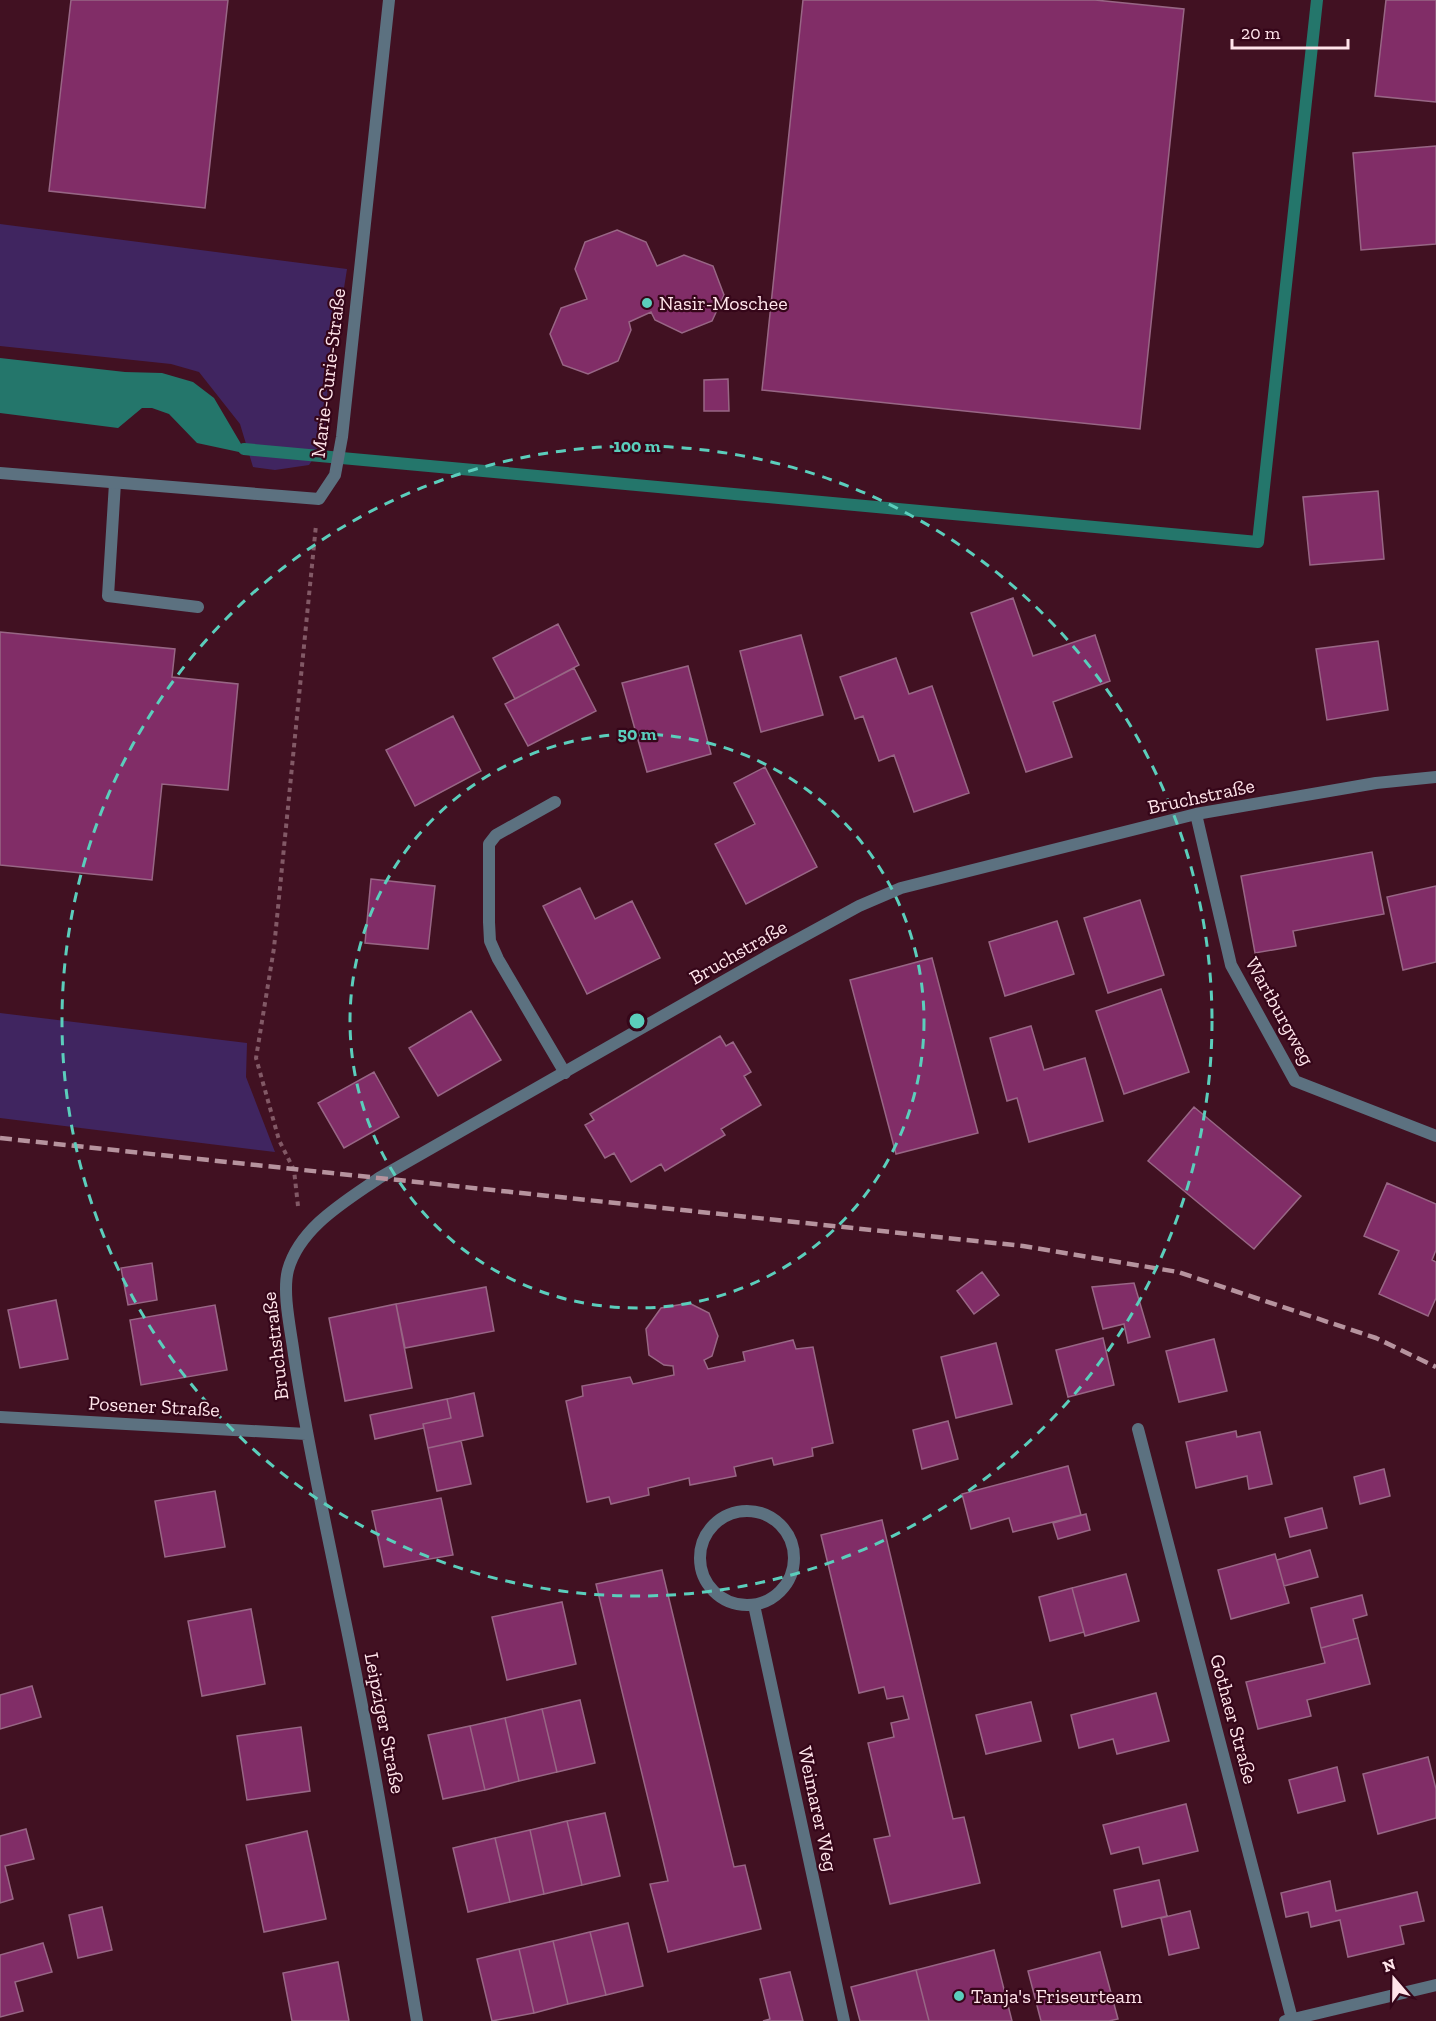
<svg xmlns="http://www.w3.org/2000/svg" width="1436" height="2021" viewBox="0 0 1436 2021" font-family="'Zilla Slab',serif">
<rect width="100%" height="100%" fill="#411122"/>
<path fill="#402560" d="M 0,224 L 347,269 L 326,402 L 325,441 L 309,465 L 275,470 L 253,467 L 240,424 L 199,372 L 171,364 L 0,346 Z
M 0,1013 L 247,1043 L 246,1077 L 275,1152 L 0,1118 Z"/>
<path fill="#24766b" d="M 0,358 L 125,372 L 162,373 L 193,382 L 214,398 L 244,449 L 239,452 L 197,443 L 169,414 L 152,408 L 142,408 L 118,428 L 0,413 Z"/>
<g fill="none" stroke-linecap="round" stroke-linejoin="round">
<path stroke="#24766b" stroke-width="12" d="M 244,449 L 1258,542 L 1317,0"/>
</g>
<path fill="#812d67" stroke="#986685" stroke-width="1.5" d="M 71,0 L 228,0 L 205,208 L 49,191 Z
M 803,0 L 1095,0 L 1184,9 L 1140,429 L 762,390 Z
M 1386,0 L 1436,0 L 1436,102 L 1375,96 Z
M 1436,146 L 1436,244 L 1361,250 L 1353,153 Z
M 617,230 L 646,242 L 657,266 L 684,255 L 713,266 L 724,295 L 712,321 L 682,333 L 655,320 L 651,312 L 629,322 L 631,330 L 618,361 L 588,374 L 563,365 L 550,334 L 561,308 L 587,299 L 575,269 L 585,242 Z
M 728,379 L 729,411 L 704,411 L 704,380 Z
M 1378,491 L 1384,559 L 1310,565 L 1303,497 Z
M 1013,598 L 1033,656 L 1095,635 L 1110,681 L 1053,702 L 1072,757 L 1026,772 L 971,613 Z
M 558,624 L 579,665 L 515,699 L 493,658 Z
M 0,632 L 175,649 L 172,677 L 238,684 L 228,790 L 162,784 L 152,880 L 0,865 Z
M 801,635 L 823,715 L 761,732 L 740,651 Z
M 1378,641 L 1388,710 L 1327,720 L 1316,649 Z
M 896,658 L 909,694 L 932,686 L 969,793 L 914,812 L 894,755 L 879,761 L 863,716 L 855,719 L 840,677 Z
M 688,666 L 711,754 L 647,772 L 622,683 Z
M 574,668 L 596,711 L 528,746 L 505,704 Z
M 453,716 L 481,771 L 415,806 L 386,750 Z
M 765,767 L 817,867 L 746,904 L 715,844 L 755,824 L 734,783 Z
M 1372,852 L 1384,914 L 1293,931 L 1296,946 L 1255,953 L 1241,876 Z
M 371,879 L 435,886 L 428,949 L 365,943 Z
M 1436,886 L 1436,962 L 1403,970 L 1387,897 Z
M 580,888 L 595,919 L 632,901 L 660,958 L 587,994 L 543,906 Z
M 1140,900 L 1164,975 L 1108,993 L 1084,918 Z
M 1057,921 L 1074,974 L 1005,996 L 989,942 Z
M 932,958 L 978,1133 L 896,1154 L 850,980 Z
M 1161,989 L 1189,1072 L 1124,1094 L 1096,1011 Z
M 471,1011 L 501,1060 L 438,1096 L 409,1048 Z
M 1031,1026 L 1044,1070 L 1085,1058 L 1103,1121 L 1029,1142 L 1017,1098 L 1007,1101 L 990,1038 Z
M 720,1036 L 726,1046 L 733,1042 L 751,1072 L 744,1076 L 761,1105 L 721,1129 L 725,1135 L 665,1171 L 661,1164 L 631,1182 L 614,1153 L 605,1158 L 585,1125 L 594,1120 L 590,1114 Z
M 374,1072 L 399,1117 L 344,1148 L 318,1103 Z
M 1194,1107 L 1301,1196 L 1254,1249 L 1148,1161 Z
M 1387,1183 L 1436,1204 L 1436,1250 L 1432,1260 L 1436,1262 L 1436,1298 L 1428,1316 L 1379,1294 L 1399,1251 L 1364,1236 Z
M 152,1263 L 157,1300 L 128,1305 L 121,1268 Z
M 982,1272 L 999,1295 L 974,1314 L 957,1291 Z
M 1134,1283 L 1150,1337 L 1128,1343 L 1124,1324 L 1103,1329 L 1092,1287 Z
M 486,1287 L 494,1331 L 405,1348 L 396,1304 Z
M 56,1300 L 68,1359 L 20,1368 L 8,1310 Z
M 689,1303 L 709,1313 L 718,1336 L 712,1356 L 704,1360 L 708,1369 L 745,1361 L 743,1352 L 793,1340 L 796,1349 L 813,1347 L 833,1443 L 812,1448 L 813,1456 L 774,1465 L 772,1458 L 734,1467 L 736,1476 L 690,1485 L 689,1478 L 648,1488 L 649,1495 L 611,1504 L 609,1497 L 587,1502 L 566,1401 L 583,1396 L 582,1386 L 630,1377 L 633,1384 L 674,1375 L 673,1366 L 664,1365 L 649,1355 L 646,1329 L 661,1308 Z
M 396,1304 L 412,1388 L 345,1401 L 329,1318 Z
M 215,1305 L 227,1370 L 141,1385 L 130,1320 Z
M 1103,1338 L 1114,1385 L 1068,1397 L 1056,1350 Z
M 1214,1339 L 1227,1391 L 1179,1402 L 1166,1351 Z
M 996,1343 L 1012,1404 L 956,1418 L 941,1357 Z
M 474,1393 L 483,1436 L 428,1448 L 423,1424 L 451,1418 L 447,1399 Z
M 447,1399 L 451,1418 L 423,1424 L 424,1428 L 375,1439 L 370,1415 Z
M 948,1421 L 958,1459 L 922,1469 L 913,1430 Z
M 1236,1431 L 1237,1437 L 1260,1432 L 1272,1484 L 1249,1489 L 1247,1476 L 1196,1488 L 1186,1442 Z
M 461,1441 L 471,1484 L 437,1491 L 428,1448 Z
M 1068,1466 L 1081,1515 L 1013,1532 L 1009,1518 L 971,1529 L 962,1494 Z
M 1384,1469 L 1390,1496 L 1360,1504 L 1354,1477 Z
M 215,1491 L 225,1547 L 165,1557 L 155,1501 Z
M 441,1498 L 453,1555 L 384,1567 L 372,1511 Z
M 1322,1508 L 1327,1528 L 1290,1537 L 1285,1518 Z
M 1086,1514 L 1090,1530 L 1058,1539 L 1053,1523 Z
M 882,1520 L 953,1819 L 964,1817 L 980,1883 L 890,1904 L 874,1839 L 890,1836 L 868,1743 L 894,1737 L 891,1723 L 909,1719 L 903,1696 L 887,1699 L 884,1687 L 859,1693 L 821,1535 Z
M 1310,1550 L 1318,1577 L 1284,1586 L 1277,1560 Z
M 1275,1554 L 1289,1603 L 1231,1619 L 1218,1570 Z
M 662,1570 L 734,1867 L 745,1865 L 761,1929 L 668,1952 L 650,1884 L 668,1881 L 596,1584 Z
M 1126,1574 L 1139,1621 L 1085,1636 L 1072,1588 Z
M 1072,1588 L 1084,1632 L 1050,1641 L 1039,1597 Z
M 1362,1595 L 1367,1615 L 1353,1619 L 1358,1638 L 1321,1648 L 1311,1608 Z
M 562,1602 L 576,1664 L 507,1680 L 492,1617 Z
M 251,1609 L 265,1684 L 202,1696 L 188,1621 Z
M 1358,1638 L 1370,1684 L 1307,1700 L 1311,1716 L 1258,1729 L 1246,1682 L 1325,1663 L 1321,1648 Z
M 32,1686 L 41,1717 L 0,1729 L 0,1695 Z
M 1156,1693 L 1169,1741 L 1117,1754 L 1113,1739 L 1079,1748 L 1071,1715 Z
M 580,1700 L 595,1763 L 557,1772 L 542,1709 Z
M 1031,1702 L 1041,1741 L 986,1754 L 976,1715 Z
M 542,1709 L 557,1772 L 519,1781 L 505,1718 Z
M 505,1718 L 519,1781 L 485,1790 L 470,1726 Z
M 470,1726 L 485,1790 L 443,1799 L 428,1735 Z
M 301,1727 L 310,1791 L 247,1800 L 237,1736 Z
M 1428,1757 L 1436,1789 L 1436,1818 L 1378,1834 L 1363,1774 Z
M 1337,1767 L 1345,1801 L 1298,1813 L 1289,1780 Z
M 1186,1804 L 1198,1851 L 1143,1864 L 1139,1847 L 1111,1854 L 1103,1825 Z
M 605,1813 L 620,1876 L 582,1885 L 567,1821 Z
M 567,1821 L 582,1885 L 544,1894 L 530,1830 Z
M 26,1829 L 34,1859 L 5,1866 L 13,1899 L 0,1903 L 0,1836 Z
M 530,1830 L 544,1894 L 510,1902 L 495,1838 Z
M 307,1831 L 326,1919 L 264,1932 L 246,1845 Z
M 495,1838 L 510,1902 L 468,1912 L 453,1848 Z
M 1159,1880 L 1167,1916 L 1122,1927 L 1114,1890 Z
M 1330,1881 L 1336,1911 L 1417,1892 L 1424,1921 L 1400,1926 L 1404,1944 L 1348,1957 L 1340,1920 L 1311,1927 L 1308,1912 L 1286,1917 L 1281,1893 Z
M 102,1907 L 112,1950 L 78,1958 L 69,1915 Z
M 1190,1911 L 1199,1948 L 1169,1955 L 1161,1918 Z
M 628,1923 L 643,1986 L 606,1995 L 590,1932 Z
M 590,1932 L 606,1995 L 568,2004 L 553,1941 Z
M 553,1941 L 568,2004 L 534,2013 L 519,1949 Z
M 43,1943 L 52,1972 L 15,1982 L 23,2011 L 0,2017 L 0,1955 Z
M 519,1949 L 534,2013 L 492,2021 L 477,1959 Z
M 994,1950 L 1012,2021 L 929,2021 L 916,1970 Z
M 1100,1952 L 1118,2019 L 1109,2021 L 1041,2021 L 1028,1971 Z
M 338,1962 L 349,2021 L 292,2021 L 283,1973 Z
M 916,1970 L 929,2021 L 860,2021 L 851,1987 Z
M 790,1972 L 803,2021 L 763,2021 L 770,2019 L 760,1979 Z"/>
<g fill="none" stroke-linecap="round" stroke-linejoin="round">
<path stroke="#825966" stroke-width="4" stroke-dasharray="4.5 4.5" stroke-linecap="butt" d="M 298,1206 L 294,1170 L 279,1140 L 256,1058 L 274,948 L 316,525"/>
<path stroke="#5c7180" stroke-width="12" d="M 115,483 L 108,596 L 198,607
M 555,802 L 496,835 L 489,844 L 489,922 L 490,941 L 498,959 L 565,1073"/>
<path stroke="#5c7180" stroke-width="12" d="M 0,473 L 319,499 L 335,475 L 342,437 L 389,0
M 1196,814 L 1231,965 L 1295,1081 L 1436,1136
M 0,1417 L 306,1434
M 1138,1429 L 1292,2019
M700 1558a47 47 0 1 1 94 0a47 47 0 1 1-94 0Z
M 754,1605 L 844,2021
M 417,2021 C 393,1879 370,1737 340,1596 C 324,1516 306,1437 294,1355 C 291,1331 282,1293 288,1270 C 300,1227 346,1201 379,1178 L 773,953 L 859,906 L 901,888 L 1196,814 L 1376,783 L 1436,777"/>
<path stroke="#5c7180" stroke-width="12" d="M 1285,2021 L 1436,1985"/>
<path stroke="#b6939e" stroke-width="4.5" stroke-dasharray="12 6" stroke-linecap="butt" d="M 0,1138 L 1023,1246 L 1178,1272 L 1376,1338 L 1436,1367"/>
</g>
<g fill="none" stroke="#5bcebc" stroke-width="3" stroke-dasharray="10 8">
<circle cx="637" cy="1021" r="287"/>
<circle cx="637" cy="1021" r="575"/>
</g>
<g fill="#5bcebc" stroke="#350619" stroke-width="2">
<circle cx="647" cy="303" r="6"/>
<circle cx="959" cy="1996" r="6"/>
</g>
<g text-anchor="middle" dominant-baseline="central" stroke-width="4.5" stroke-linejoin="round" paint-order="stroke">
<g font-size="20" fill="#ffe4ea" stroke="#350619" text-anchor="start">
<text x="659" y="303">Nasir-Moschee</text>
<text x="971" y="1996">Tanja's Friseurteam</text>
</g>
<g font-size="20" fill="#ffe4ea" stroke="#350619">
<text transform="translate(328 373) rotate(-83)">Marie-Curie-Straße</text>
<text transform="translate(1201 796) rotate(-12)">Bruchstraße</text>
<text transform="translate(738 952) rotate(-30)">Bruchstraße</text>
<text transform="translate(1280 1011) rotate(61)">Wartburgweg</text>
<text transform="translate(275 1346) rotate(-97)">Bruchstraße</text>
<text transform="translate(154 1406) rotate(3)">Posener Straße</text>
<text transform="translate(1234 1719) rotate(75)">Gothaer Straße</text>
<text transform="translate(385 1723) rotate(79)">Leipziger Straße</text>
<text transform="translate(818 1809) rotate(78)">Weimarer Weg</text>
</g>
</g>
<circle cx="637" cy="1021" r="9" fill="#5bcebc" stroke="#350619" stroke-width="3"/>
<g font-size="18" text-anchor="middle" font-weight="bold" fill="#5bcebc" stroke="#350619" stroke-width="4.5" stroke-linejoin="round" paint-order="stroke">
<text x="637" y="452">100 m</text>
<text x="637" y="740">50 m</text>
</g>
<g transform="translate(1394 1979) rotate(340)" stroke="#350619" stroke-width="4.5" paint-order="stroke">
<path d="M0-4.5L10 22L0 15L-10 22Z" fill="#ffe4ea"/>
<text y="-9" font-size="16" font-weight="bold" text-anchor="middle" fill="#ffe4ea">N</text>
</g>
<path d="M1232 39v9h116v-9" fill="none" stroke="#ffe4ea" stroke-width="3"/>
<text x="1241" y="39" font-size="18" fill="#ffe4ea" stroke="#350619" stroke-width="4.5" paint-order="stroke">20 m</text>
</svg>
